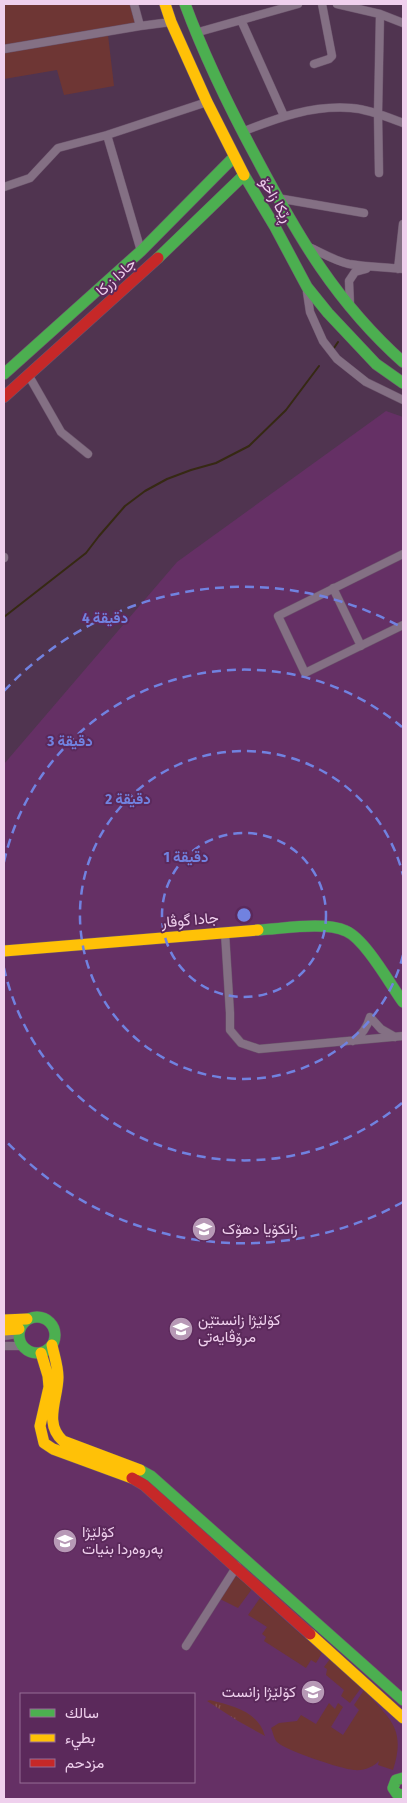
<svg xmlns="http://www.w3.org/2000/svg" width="407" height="1803" viewBox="0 0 407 1803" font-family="'Fira Sans Condensed',Vazirmatn,sans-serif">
<defs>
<pattern id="grass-tufts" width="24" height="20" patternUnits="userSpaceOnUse" patternTransform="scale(1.25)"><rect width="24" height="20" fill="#6e3634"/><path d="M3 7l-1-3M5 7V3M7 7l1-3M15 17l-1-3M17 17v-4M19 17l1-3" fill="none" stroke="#835252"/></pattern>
</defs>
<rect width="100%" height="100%" fill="#503450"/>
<path fill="#653065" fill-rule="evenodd" d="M 386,411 L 403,417 L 403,1799 L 4,1799 L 4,764 L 177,562 ZM 21,1694 L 194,1694 L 194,1782 L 21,1782 Z"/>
<path fill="url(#grass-tufts)" d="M 210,1700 C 233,1706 258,1711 265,1736 L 238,1721 L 207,1701 Z"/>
<path fill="#6e3634" d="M 4,4 L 131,4 L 137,24 L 108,35 L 114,86 L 64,95 L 57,70 L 4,79 Z
M 236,1576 L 252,1589 L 238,1608 L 220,1599 Z
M 260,1598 L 322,1653 L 316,1663 L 311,1660 L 306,1668 L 264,1641 L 266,1637 L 262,1634 L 267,1627 L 248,1615 Z
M 330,1659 L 361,1688 L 350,1703 L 341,1696 L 344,1690 L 326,1675 L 327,1669 L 324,1667 Z
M 364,1690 C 388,1718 407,1727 393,1770 L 378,1765 L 379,1761 C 373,1767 364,1771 354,1770 C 342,1769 286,1751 277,1742 C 274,1739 273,1732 271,1728 L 279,1723 L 297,1721 L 301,1715 L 316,1724 L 329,1703 L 335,1709 L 338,1703 L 343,1707 L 331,1727 L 343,1735 L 359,1710 L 354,1705 Z"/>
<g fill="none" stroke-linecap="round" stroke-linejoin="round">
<path stroke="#362913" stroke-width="2" d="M 334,348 L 338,342
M 4,617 L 86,553 L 99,536 L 125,506 L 145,491 L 167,479 L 191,470 L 216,463 L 249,446 L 286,410 L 319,366"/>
<g stroke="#6c546c" stroke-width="9">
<path id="street" d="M 134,4 L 140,26
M 337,4 L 380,14 L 403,23
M 241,20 L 284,116
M 195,33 L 298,4
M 4,49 L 140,26 L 171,22
M 314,64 L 329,59 L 332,56 L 322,4
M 242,132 C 277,118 312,105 351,108 C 368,109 387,117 403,123
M 379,173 L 378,114 L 380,14
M 4,187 L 30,178 L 58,148 L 107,135
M 277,198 L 364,213
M 309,247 C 322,253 335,261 349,264 C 367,267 385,267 403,269
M 141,251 L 107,135 L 207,102
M 398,269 L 403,224
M 307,292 L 310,312 L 323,341 L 337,359 L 366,382 L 403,400
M 350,306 L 349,281 L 355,272 L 366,269
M 29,376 L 61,432 L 88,454
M 403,554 L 278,616 L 305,673 L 403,625
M 4,557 L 4,558
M 333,588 L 361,646
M 221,932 L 225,933 L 230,1013 L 230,1030 L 241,1043 L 259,1049 L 403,1036
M 353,1041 C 362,1035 367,1028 370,1017 L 381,1029 L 395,1037
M 4,1336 L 18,1334
M 4,1346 L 22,1346
M 186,1646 L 237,1566"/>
</g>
<g stroke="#6c546c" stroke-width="12">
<path id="fast" d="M 185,4 C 205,58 230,109 257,159 C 299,238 336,302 403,362
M 244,175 L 275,227 L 307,287 L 328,313 L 376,364 L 403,383
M 158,258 L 244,175
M 4,374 L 141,251 L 234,157
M 258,930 C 282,929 324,921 346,931 C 365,939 390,984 403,1002
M19 1335a18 18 0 1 1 36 0a18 18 0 1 1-36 0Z
M 140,1470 L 151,1476 L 403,1700
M 403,1778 L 396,1780 L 393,1788 L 397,1794 L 403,1795"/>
</g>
<g stroke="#6c546c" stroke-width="12">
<path id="slow" d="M 165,4 L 171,22 L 207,102 L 244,175
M 4,951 L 258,930
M 4,1320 L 27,1319
M 4,1330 L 19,1329
M 52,1345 C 54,1355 58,1366 58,1377 C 58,1399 43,1423 63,1441 L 140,1470
M 41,1353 L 48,1376 L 49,1387 L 40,1426 L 44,1443 L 53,1449 L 132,1478
M 310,1634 L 403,1718"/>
</g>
<g stroke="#6c546c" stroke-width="12">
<path id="jam" d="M 4,397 L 158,258
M 132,1478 L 144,1485 L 310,1634"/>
</g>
<use href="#street" stroke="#847084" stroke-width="8"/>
<use href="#fast" stroke="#4caf50" stroke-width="11"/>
<use href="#slow" stroke="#ffc107" stroke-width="11"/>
<use href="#jam" stroke="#c62828" stroke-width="11"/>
</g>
<g fill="none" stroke="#7182e0" stroke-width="2.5" stroke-dasharray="9 6">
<circle cx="244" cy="915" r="82"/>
<path d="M403 955A164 164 0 1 1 403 875"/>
<path d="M402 1103A246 246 0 0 1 4 968M4 862A246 246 0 0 1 402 727"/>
<path d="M403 1202A328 328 0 0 1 4 1139M4 691A328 328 0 0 1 403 628"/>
</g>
<defs>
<g id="university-disc" transform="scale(1.25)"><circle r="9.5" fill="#b799b6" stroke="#5b295b"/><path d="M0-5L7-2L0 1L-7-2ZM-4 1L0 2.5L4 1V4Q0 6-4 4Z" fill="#fff"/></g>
</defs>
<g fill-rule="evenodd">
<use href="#university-disc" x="204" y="1229"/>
<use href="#university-disc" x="181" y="1329"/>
<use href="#university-disc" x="65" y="1541"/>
<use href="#university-disc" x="313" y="1692"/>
</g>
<g text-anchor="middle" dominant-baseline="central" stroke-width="4" stroke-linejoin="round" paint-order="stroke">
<g font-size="15" fill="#efd0ed" stroke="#5b295b">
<text transform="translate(276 200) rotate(60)">ڕێکا زاخۆ</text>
<text transform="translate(116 277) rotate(-43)">جادا زرکا</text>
<text transform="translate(190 920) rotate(-5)">جادا گوڤار</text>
</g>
<g font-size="15" fill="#efd0ed" stroke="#5b295b" text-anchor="start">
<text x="222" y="1229">زانکۆیا دهۆک</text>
<text x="198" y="1320">كۆلێژا زانستێن<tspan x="198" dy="17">مرۆڤایەتی</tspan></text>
<text x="82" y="1532">کۆلێژا<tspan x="82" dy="17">پەروەردا بنیات</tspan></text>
<text x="296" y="1692" text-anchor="end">کۆلێژا زانست</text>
</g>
</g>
<circle cx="244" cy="915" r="8" fill="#7182e0" stroke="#5b295b" stroke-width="2.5"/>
<g font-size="15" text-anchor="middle" font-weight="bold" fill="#7182e0" stroke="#5b295b" stroke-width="4" stroke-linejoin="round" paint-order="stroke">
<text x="105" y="623">4 دقيقة</text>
<text x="70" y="746">3 دقيقة</text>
<text x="128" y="804">2 دقيقة</text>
<text x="186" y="862">1 دقيقة</text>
</g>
<rect width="407" height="1803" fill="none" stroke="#efd0ed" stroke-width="10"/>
<rect x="20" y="1693" width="175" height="90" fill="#5b295b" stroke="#966c95"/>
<rect x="30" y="1709" width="25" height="8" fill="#4caf50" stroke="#966c95"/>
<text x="65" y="1718" font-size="15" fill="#efd0ed">سالك</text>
<rect x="30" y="1734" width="25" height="8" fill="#ffc107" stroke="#966c95"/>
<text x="65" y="1743" font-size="15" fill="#efd0ed">بطيء</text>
<rect x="30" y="1759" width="25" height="8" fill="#c62828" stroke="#966c95"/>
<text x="65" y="1768" font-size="15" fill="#efd0ed">مزدحم</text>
</svg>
